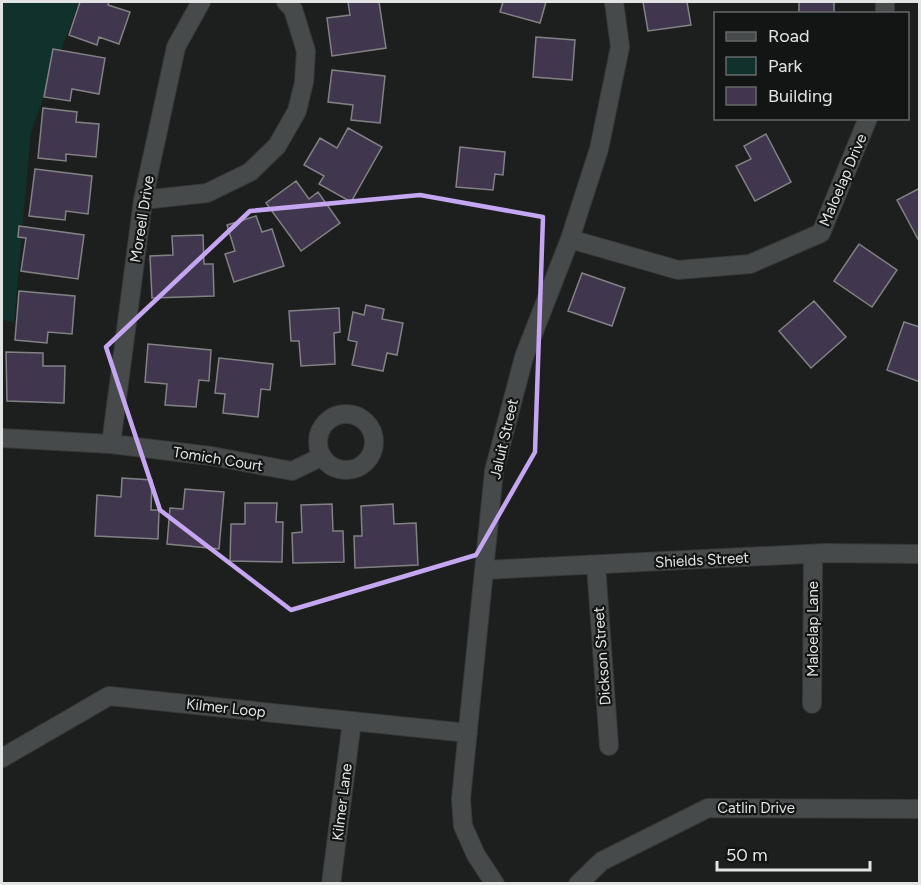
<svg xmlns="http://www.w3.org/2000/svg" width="921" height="885" viewBox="0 0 921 885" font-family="Figtree,sans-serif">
<rect width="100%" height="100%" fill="#1c1f1e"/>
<path fill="#10312c" d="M 2,2 L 79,2 L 31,132 L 14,322 L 2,320 Z"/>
<path fill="#40374e" stroke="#828184" stroke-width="1.5" d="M 80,2 L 109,2 L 108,5 L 130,12 L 119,44 L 99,37 L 97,45 L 69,35 Z
M 348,2 L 379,2 L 386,48 L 332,56 L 327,18 L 350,15 Z
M 503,2 L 546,2 L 540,23 L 500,12 Z
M 643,2 L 687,2 L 691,25 L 648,31 Z
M 799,2 L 834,2 L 834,14 L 799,14 Z
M 536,37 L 575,40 L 572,80 L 533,77 Z
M 53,49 L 105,58 L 99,94 L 72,89 L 70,101 L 44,97 Z
M 332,70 L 385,76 L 380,123 L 351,120 L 353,105 L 328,102 Z
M 43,108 L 77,112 L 76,122 L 99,124 L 96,157 L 66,154 L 66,161 L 38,158 Z
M 348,128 L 382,147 L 351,202 L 319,184 L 324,176 L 304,165 L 320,138 L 337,148 Z
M 766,134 L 791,182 L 755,201 L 736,166 L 751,159 L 744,146 Z
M 460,147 L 505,152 L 503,175 L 495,174 L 493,190 L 456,187 Z
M 35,169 L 92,176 L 88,214 L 66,211 L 65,220 L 29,216 Z
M 296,181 L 309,199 L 318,192 L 340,223 L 301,251 L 266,203 Z
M 920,188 L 920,243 L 897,200 Z
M 256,216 L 262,232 L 272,229 L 284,266 L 234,282 L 225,254 L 235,251 L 227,225 Z
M 19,226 L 84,235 L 78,279 L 21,271 L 26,238 L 18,237 Z
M 203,235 L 204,264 L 213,264 L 214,296 L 152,298 L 150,256 L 173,255 L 172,236 Z
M 859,244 L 897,270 L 872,307 L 834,281 Z
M 582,273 L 625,288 L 612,326 L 568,311 Z
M 19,291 L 75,296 L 72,334 L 48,332 L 47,343 L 15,340 Z
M 814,301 L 846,337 L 811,368 L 779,331 Z
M 366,305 L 384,309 L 382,319 L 403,323 L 397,355 L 387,353 L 383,371 L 352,365 L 357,342 L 348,340 L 353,312 L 364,315 Z
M 339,308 L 340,332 L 334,333 L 335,364 L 301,366 L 299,341 L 291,341 L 289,311 Z
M 904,322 L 920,327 L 920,382 L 887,370 Z
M 148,344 L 211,350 L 209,381 L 199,380 L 196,407 L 165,405 L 167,384 L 145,382 Z
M 6,352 L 43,353 L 43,366 L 65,366 L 64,403 L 7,401 Z
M 219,358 L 273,364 L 270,390 L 261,389 L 258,417 L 223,413 L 225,394 L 215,393 Z
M 122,478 L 152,480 L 151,510 L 159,510 L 158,539 L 95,536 L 97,495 L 121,497 Z
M 185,489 L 224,492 L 219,549 L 167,544 L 170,508 L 183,509 Z
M 245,503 L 277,503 L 276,522 L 283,522 L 282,562 L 230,561 L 231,524 L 245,524 Z
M 332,504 L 333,531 L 343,531 L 344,562 L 293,563 L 292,533 L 302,532 L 301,505 Z
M 393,504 L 394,524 L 416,523 L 418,565 L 355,568 L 354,536 L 362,536 L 361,506 Z"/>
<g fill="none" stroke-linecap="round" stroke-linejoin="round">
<g stroke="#373938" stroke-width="20">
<path id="street" d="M 885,2 L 885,14
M 143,200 L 207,193 L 250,172 L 277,146 L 297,111 L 304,82 L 306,51 L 293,9 L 286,2
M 570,239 L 678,270 L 750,264 L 821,233 L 868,118
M318 442a28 28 0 1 1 56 0a28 28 0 1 1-56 0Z
M 2,438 L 111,444 L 211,456 L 292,471 L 321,457
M 111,444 L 143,200 L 176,47 L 201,2
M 596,565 L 609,746
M 484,570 L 825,553 L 920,554
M 812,704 L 813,554
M 2,758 L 109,696 L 468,733
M 331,884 L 352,721
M 495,884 L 476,855 L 463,826 L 461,799 L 494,471 L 524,357 L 570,239 L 599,149 L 620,47 L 614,2
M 578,884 L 602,861 L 708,808 L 920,809"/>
</g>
<use href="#street" stroke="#474a4a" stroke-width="18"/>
</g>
<path fill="none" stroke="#c5a6f0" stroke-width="4.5" stroke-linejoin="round" d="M 420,195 L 543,217 L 535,452 L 476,555 L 291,610 L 160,510 L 106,347 L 250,211 Z"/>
<g text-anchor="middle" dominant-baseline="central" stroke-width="4.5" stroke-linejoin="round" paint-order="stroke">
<g font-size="15" fill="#e2e4e4" stroke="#131515">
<text transform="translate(843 180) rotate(-67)">Maloelap Drive</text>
<text transform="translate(142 219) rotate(-81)">Moreell Drive</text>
<text transform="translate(504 439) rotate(-77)">Jaluit Street</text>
<text transform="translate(218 459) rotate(9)">Tomich Court</text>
<text transform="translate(702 560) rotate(-3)">Shields Street</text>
<text transform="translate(813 629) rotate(-90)">Maloelap Lane</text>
<text transform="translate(602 656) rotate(-94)">Dickson Street</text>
<text transform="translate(226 708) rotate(6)">Kilmer Loop</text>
<text transform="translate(342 802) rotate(-83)">Kilmer Lane</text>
<text x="756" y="808">Catlin Drive</text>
</g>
</g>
<rect width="921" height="885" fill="none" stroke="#e2e4e4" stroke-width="6"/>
<rect x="714" y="12" width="195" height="108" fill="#131515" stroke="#666868" stroke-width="1.5"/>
<rect x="726" y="32" width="30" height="9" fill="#474a4a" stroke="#666868" stroke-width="1.5"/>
<text x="768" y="42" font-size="18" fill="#e2e4e4">Road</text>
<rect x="726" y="57" width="30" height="18" fill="#10312c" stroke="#666868" stroke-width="1.5"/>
<text x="768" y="72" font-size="18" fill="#e2e4e4">Park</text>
<rect x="726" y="87" width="30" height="18" fill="#40374e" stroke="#666868" stroke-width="1.5"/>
<text x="768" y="102" font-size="18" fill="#e2e4e4">Building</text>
<path d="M717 861v9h153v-9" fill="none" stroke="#e2e4e4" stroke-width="3"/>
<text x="726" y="861" font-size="18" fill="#e2e4e4" stroke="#131515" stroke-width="4.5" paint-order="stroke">50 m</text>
</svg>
